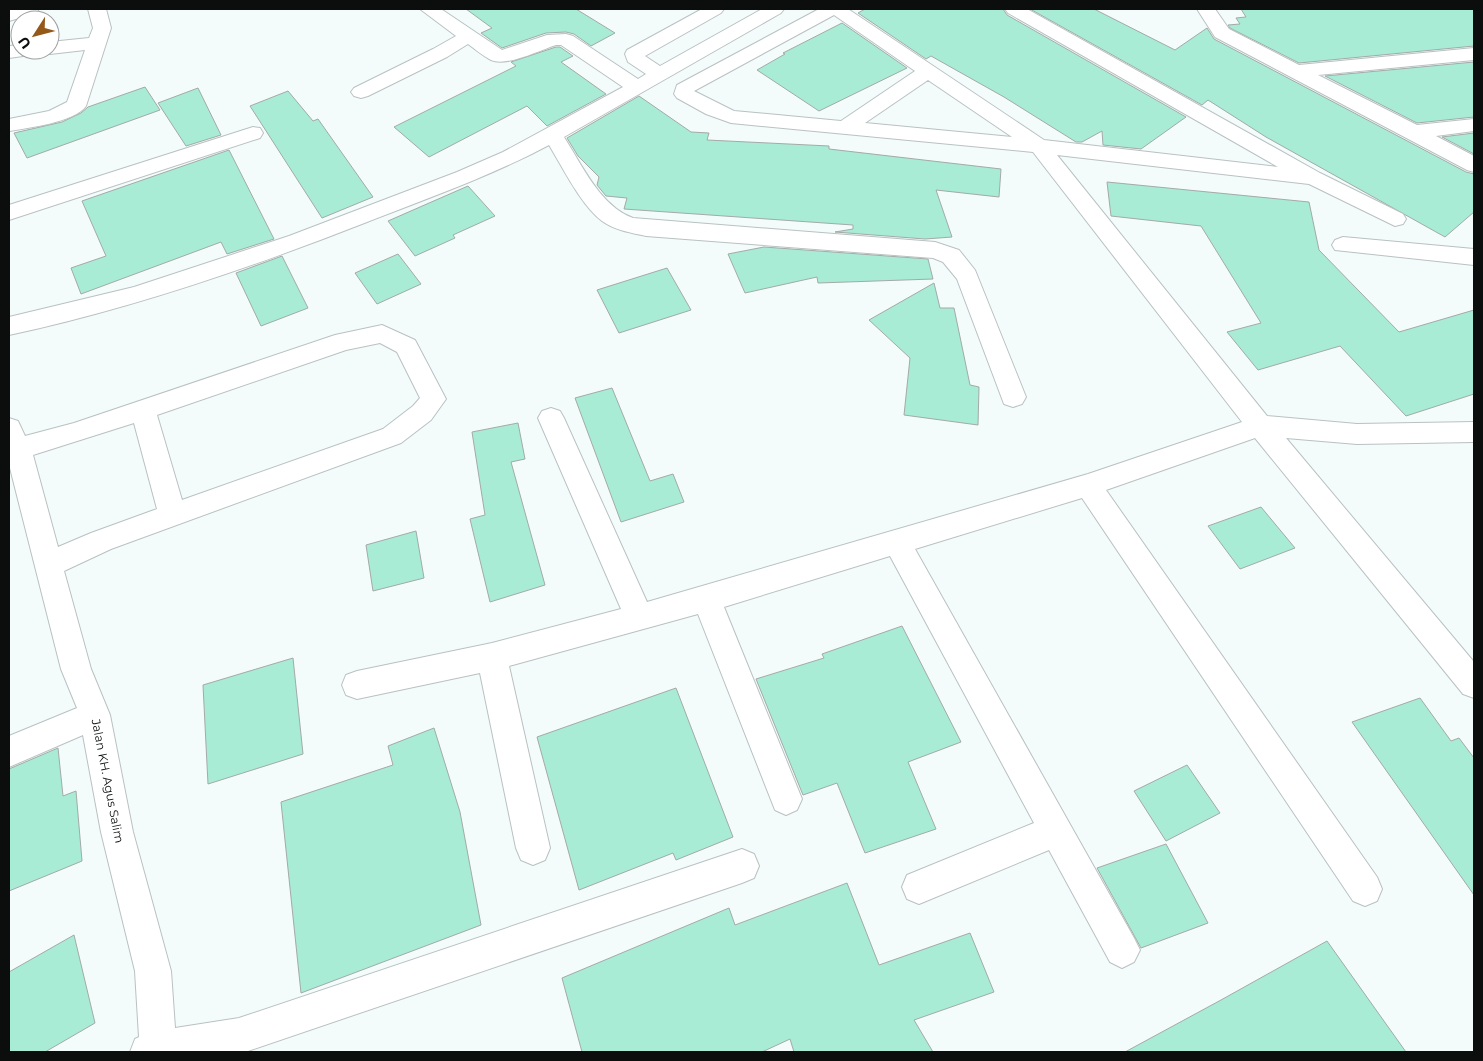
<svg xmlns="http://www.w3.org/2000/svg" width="1483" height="1061" viewBox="0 0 1483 1061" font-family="Montserrat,sans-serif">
<rect width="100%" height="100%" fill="#f3fbfb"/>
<path fill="#a8ecd5" stroke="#a3aaa7" d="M 466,9 L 576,9 L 615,33 L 591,46 L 574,34 L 566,32 L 546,33 L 502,48 L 481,33 L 492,28 Z
M 865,9 L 1003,9 L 1007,15 L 1186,117 L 1141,149 L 1103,145 L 1102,131 L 1082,142 L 1076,142 L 1004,97 L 931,56 L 926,59 L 858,13 Z
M 1030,9 L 1094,9 L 1175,50 L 1207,28 L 1214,39 L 1466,172 L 1474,174 L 1474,212 L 1445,237 L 1266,137 L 1208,100 L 1202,105 Z
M 1241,9 L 1474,9 L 1474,46 L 1299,63 L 1230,28 L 1228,25 L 1240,24 L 1236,18 L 1246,17 Z
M 842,23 L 907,68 L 819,111 L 757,70 L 785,54 L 783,53 Z
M 556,47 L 560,47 L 573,56 L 561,62 L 606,94 L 547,126 L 527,106 L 429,157 L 394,127 L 516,66 L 511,62 Z
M 1474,62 L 1474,117 L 1417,123 L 1325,76 Z
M 145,87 L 160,110 L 27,158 L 14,133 L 62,122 L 81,113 L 88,107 Z
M 198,88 L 221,135 L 186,146 L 158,103 Z
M 288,91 L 313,121 L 318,119 L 373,197 L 322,218 L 250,106 Z
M 639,96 L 691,132 L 709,133 L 707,140 L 829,146 L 829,149 L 1001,169 L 999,197 L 936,190 L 952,237 L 925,239 L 835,232 L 853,229 L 853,225 L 624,209 L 627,198 L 606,196 L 597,185 L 599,177 L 578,156 L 567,138 Z
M 1474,133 L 1474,154 L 1442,137 Z
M 229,150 L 274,239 L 227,254 L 221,242 L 81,294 L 71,268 L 106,256 L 82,201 Z
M 1107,182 L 1309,202 L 1319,250 L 1399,332 L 1474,310 L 1474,394 L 1406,416 L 1340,346 L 1258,370 L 1227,332 L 1261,323 L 1201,226 L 1111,216 Z
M 468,186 L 495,216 L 453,235 L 455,238 L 415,256 L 388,221 Z
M 764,247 L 928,259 L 933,279 L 818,283 L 817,277 L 745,293 L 728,254 Z
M 398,254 L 421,284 L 377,304 L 355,273 Z
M 282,256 L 308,308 L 261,326 L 236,273 Z
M 667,268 L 691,310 L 619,333 L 597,290 Z
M 934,283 L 940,308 L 954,308 L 970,385 L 979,387 L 978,425 L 904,415 L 910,358 L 869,320 Z
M 612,388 L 650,481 L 673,474 L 684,502 L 621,522 L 575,398 Z
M 518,423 L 525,459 L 511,462 L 545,585 L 490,602 L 470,519 L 485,515 L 472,432 Z
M 1261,507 L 1295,548 L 1240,569 L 1208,526 Z
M 416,531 L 424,578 L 373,591 L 366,545 Z
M 902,626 L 961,742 L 908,762 L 936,829 L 865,853 L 837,783 L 803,795 L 756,679 L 824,658 L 822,654 Z
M 293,658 L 303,754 L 208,784 L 203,685 Z
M 676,688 L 733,837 L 676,860 L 673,853 L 579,890 L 537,737 Z
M 1420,698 L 1451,741 L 1459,738 L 1474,758 L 1474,895 L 1352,722 Z
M 434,728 L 460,812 L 481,925 L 301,993 L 281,802 L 393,765 L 388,746 Z
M 58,748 L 63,796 L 76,791 L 82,861 L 9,891 L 9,769 Z
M 1187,765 L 1220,813 L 1166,841 L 1134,791 Z
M 1166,844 L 1208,923 L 1141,948 L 1097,868 Z
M 847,883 L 879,965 L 970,933 L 994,992 L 914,1020 L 933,1052 L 794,1052 L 790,1039 L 762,1052 L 582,1052 L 562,978 L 729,908 L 735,925 Z
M 74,935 L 95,1023 L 45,1052 L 9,1052 L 9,972 Z
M 1327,941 L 1406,1052 L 1125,1052 L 1221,1000 Z"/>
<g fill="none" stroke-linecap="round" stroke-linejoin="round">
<g stroke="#b9c1c2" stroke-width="2">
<path id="minor" d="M 13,9 L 39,9 L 36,13 L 9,21 L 9,10 Z
M 88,9 L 106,9 L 111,28 L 86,106 C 75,122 28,128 9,131 L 9,119 L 49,111 L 67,102 L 85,50 L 50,54 L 42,50 L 50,50 L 50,42 L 89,38 L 93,28 Z
M 420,9 L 441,9 L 502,50 L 547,35 L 566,34 L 573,36 L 638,79 L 646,74 L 628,62 L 625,54 L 627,50 L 702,9 L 724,9 L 721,13 L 645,56 L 660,66 L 762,9 L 784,9 L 781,13 L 564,137 C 582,165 600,206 633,218 L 935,242 L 959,250 L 975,270 L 1026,397 L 1022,404 L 1013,407 L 1004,404 L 957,279 L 943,262 L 933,258 L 646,236 C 632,233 614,230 602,221 C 581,205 563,168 549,145 C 491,176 429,198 367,222 C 250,268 131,309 9,335 L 9,317 L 134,287 L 289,236 L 457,172 L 503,152 L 623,87 L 561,45 L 556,45 C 540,50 507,67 491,60 C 483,56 475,49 468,44 L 447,57 L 368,96 L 361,98 L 354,96 L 351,92 L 354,88 L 433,49 L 456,36 Z
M 819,9 L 848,9 L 1044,140 L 1278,167 L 1008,13 L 1005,9 L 1027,9 L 1320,173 L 1403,214 L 1406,219 L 1403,224 L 1395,226 L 1309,184 L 1057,155 L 1267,416 L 1357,424 L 1474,422 L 1474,442 L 1357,444 L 1286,438 L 1474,662 L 1474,698 L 1463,694 L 1255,438 L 1106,490 L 1377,877 L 1382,889 L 1377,901 L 1365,906 L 1353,901 L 1082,498 L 915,549 L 1134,938 L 1140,950 L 1134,962 L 1122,968 L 1110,962 L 1049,850 L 919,904 L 907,899 L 902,887 L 907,875 L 1034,823 L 890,556 L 724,607 L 802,799 L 797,810 L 786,815 L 775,810 L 698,614 L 509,666 L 550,848 L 545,860 L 533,865 L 521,860 L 516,848 L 480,673 L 357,699 L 346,695 L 342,685 L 346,675 L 357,671 L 492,643 L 621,609 L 538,418 L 542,411 L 551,408 L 560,411 L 564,418 L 647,602 L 1088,474 L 1242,422 L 1033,152 L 731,123 L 706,114 L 677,98 L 674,94 L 677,85 ZM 834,15 L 915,71 L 841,121 L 734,111 L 694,91 ZM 928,80 L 1012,137 L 865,123 Z
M 1197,9 L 1215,9 L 1229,29 L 1299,65 L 1474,48 L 1474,60 L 1318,75 L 1417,125 L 1474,119 L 1474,131 L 1436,136 L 1474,156 L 1474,172 L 1467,170 L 1215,37 Z
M 20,45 L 20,50 L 39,50 L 37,54 L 9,58 L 9,46 Z
M 253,127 L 260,128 L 263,133 L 260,138 L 9,220 L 9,205 Z
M 1343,237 L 1474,249 L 1474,265 L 1335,250 L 1332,245 L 1335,240 Z
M 382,325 L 415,340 L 446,399 L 431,420 L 401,443 L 111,549 L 64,571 L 91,669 L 110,715 L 133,832 L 171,971 L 175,1028 L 239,1018 L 742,849 L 754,854 L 759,866 L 754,878 L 742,883 L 245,1052 L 130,1052 L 135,1039 L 139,1037 L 135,971 L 101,832 L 83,735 L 9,767 L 9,736 L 77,708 L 61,669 L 9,464 L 9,418 L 18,421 L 25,436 L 74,423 L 335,335 ZM 380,343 L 397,352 L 420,398 L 413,406 L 383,429 L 182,500 L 157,415 L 346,350 ZM 134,423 L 157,509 L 91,533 L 58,547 L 33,455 Z"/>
</g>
<use href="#minor" fill="#fff" fill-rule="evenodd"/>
</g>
<g text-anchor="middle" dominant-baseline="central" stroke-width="4" stroke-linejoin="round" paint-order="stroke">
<g font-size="12" fill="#0c0e0e" stroke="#fff">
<text transform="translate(108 781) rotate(79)">Jalan KH. Agus Salim</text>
</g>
</g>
<rect width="1483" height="1061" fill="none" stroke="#0c0e0e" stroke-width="20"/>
<g transform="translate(35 35) rotate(234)"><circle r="24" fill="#ffffff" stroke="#9e9f9f"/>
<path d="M0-4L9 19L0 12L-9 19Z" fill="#945918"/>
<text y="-8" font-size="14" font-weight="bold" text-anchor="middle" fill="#0c0e0e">U</text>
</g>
</svg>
